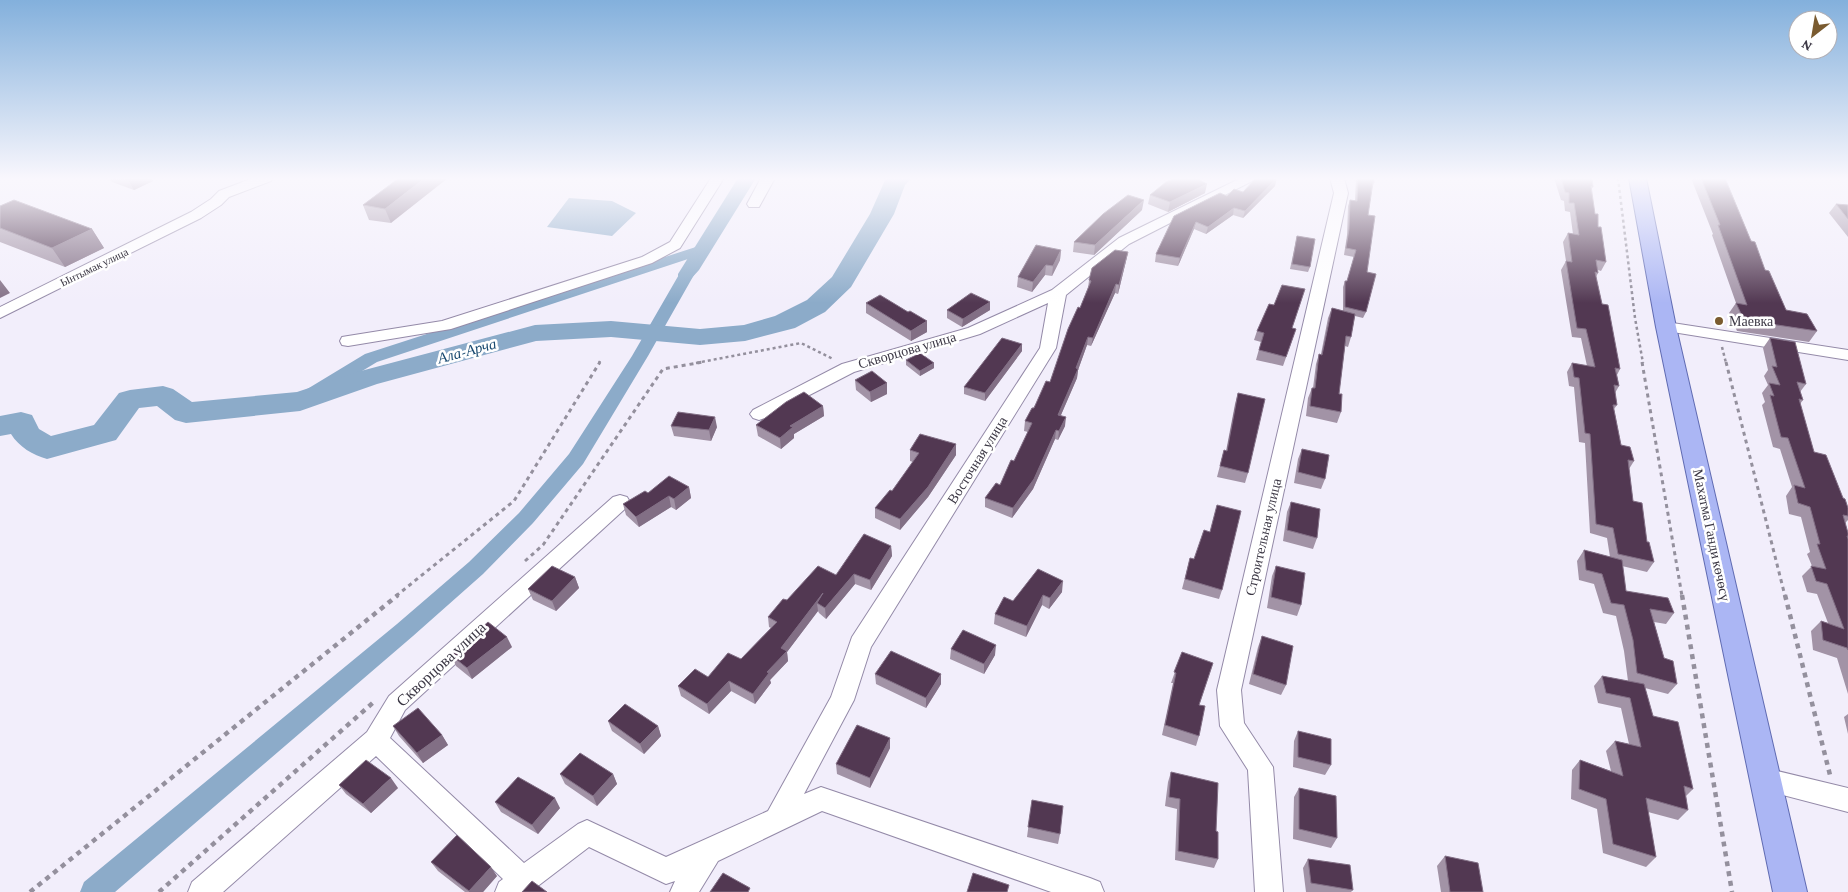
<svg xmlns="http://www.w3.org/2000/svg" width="1848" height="892" viewBox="0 0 1848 892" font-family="'Crimson Pro',serif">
<rect width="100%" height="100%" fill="#f2eefb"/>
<path fill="#8cabc9" d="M 738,178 L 756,178 L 699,270 L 688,282 L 678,281 L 678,274 Z
M 569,198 L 612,201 L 636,213 L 612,236 L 547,227 Z"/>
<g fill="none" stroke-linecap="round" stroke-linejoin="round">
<path fill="#8cabc9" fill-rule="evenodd" d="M 702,245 L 707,246 L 709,249 L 707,252 L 698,255 L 703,259 L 648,356 L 583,464 L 533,523 L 483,574 L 413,636 L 115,892 L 80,892 L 84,882 L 397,624 L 469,562 L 519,513 L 569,454 L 632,356 L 688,259 L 377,362 L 306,405 L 300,407 L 294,405 L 291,401 L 294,397 L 365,354 Z"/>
<path fill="#8cabc9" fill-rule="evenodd" d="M 886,178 L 912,178 L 905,185 L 894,214 L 851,287 L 825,312 L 795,328 L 745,341 L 700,345 L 611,337 L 536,341 L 377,384 L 300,411 L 186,423 L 175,420 L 157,406 L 139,408 L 116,440 L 47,459 C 33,455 19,447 11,434 L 0,436 L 0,416 L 21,412 L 32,415 L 39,429 L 51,436 L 94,425 L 119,393 L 130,390 L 163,386 L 173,389 L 192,402 L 297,392 L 357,372 L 535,325 L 611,321 L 700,329 L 744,325 L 775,316 L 807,300 L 832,277 L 870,214 Z"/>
<g stroke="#948aa8" stroke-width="2">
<path id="minor" d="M 253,178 L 272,178 L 271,181 L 229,197 L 221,205 L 201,218 L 0,318 L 0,307 L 191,212 L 211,199 L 219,191 Z
M 711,178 L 724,178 L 680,248 L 652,263 L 451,329 L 348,346 L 342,345 L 340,341 L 342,337 L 348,336 L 442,321 L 642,257 L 670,242 Z
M 761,178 L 775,178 L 759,207 L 749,207 L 747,204 Z
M 1241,178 L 1258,178 L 1129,244 L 1066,295 L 1056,348 L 871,647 L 854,700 L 804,794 L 821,787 L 1090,878 L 1100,882 L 1104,892 L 1051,892 L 822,811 L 718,861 L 699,892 L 670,892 L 675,881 L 666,884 L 589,847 L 530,892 L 495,892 L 499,882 L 503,879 L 376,756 L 223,892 L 188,892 L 192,882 L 367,732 L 389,696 L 613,497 L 620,495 L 627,497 L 630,502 L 627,507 L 405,710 L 390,738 L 524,863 L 578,824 L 587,820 L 666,857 L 768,811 L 831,697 L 852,637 L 1040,348 L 1048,303 L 980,334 L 854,372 L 765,418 L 759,420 L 753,418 L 750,414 L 753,410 L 842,364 L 968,328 L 1052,290 L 1119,238 Z
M 1330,178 L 1344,178 L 1348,193 L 1241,690 L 1244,723 L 1273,767 L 1283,892 L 1255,892 L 1248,770 L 1220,726 L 1217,690 L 1334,193 Z
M 1666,322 L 1848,350 L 1848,360 L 1660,330 L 1658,327 L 1660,324 Z
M 1765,768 L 1848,788 L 1848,812 L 1756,788 L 1752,780 L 1756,772 Z"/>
</g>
<g stroke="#606bb2" stroke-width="2">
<path id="major" d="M 1629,178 L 1646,178 L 1676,327 L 1807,892 L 1773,892 L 1656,327 Z"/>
</g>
<path stroke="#94909d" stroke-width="2.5" stroke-dasharray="3 3" stroke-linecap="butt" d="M 1618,178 L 1635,318 L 1643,363
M 1722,347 L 1726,363
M 599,363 L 600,361
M 696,363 L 801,343 L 833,359"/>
<path stroke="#94909d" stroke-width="3" stroke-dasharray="4 4" stroke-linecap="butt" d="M 1642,362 L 1682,596
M 1726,362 L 1785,596
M 525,561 L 543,545 L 663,369 L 703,362
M 396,596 L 514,501 L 600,362"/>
<path stroke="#94909d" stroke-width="4.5" stroke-dasharray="5 5" stroke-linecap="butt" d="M 1682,595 L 1732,892
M 1785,595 L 1830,775
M 30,892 L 398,595
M 159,892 L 376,700"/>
<use href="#minor" fill="#fff" fill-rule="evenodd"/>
<use href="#major" fill="#abb6f4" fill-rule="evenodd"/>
</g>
<path fill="#a293a6" d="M 109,178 L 152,178 L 153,181 L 134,190 L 112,182 Z
M 399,178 L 391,223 L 369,220 L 363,205 Z
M 1356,178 L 1374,178 L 1374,183 L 1372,189 L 1368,215 L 1366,312 L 1363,318 L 1355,316 L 1351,337 L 1348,347 L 1345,346 L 1339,394 L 1341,412 L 1337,423 L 1306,416 L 1308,398 L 1312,388 L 1313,388 L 1316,364 L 1319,354 L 1321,354 L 1328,318 L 1332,308 L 1343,311 L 1343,287 L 1345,281 L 1347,281 L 1354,257 L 1344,255 L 1347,235 L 1348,206 L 1350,200 L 1355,201 Z
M 1554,178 L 1592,178 L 1593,187 L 1591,190 L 1595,214 L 1606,262 L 1601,271 L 1598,270 L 1598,273 L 1596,277 L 1602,304 L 1620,369 L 1617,375 L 1619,386 L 1615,393 L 1617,405 L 1614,409 L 1621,445 L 1634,461 L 1629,469 L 1633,501 L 1654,562 L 1647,572 L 1622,566 L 1626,591 L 1674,613 L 1666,624 L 1654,622 L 1664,658 L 1677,684 L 1668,694 L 1645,688 L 1653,716 L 1693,789 L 1686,796 L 1688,810 L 1678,820 L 1648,812 L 1656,857 L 1646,867 L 1603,853 L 1597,809 L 1571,799 L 1572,770 L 1580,760 L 1611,771 L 1606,751 L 1615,741 L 1629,744 L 1621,708 L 1598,703 L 1594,686 L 1602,676 L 1628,681 L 1624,651 L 1616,616 L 1603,613 L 1594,584 L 1579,580 L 1577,561 L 1584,550 L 1610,557 L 1607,538 L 1590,533 L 1585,443 L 1579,442 L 1574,387 L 1569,386 L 1567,372 L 1572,363 L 1587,366 L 1581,338 L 1572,337 L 1561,270 L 1566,261 L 1563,242 L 1568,233 L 1573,234 L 1570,212 L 1565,211 L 1564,201 L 1561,200 Z
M 1691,178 L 1725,178 L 1751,241 L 1765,270 L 1786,310 L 1817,331 L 1809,342 L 1737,331 L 1729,313 L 1736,303 L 1712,235 L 1713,234 Z
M 1275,186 L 1243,218 L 1233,215 L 1206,234 L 1194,229 L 1178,266 L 1155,262 L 1156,254 L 1227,196 L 1243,192 Z
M 1205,193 L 1168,212 L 1148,204 L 1150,195 Z
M 1836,204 L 1848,205 L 1848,237 L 1829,213 Z
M 0,206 L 92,229 L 104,248 L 65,267 L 0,242 Z
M 1142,210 L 1094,255 L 1073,252 L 1074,242 Z
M 1297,236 L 1310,267 L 1308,272 L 1290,269 Z
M 1061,250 L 1060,260 L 1052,276 L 1045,275 L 1032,292 L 1017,287 L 1018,277 Z
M 1128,252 L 1126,261 L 1118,294 L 1115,293 L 1091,346 L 1087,345 L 1078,370 L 1077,378 L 1061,415 L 1065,426 L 1058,440 L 1055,439 L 1033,489 L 1012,518 L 985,507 L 985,498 L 1000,485 L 1014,461 L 1028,432 L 1024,431 L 1025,421 L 1050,382 L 1088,288 L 1089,280 Z
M 990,302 L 990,310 L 962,327 L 947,318 L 947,310 Z
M 866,303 L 927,332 L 911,341 L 866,313 Z
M 1293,328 L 1296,329 L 1283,366 L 1256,360 L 1261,342 L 1254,340 L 1257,331 Z
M 1770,338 L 1806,384 L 1800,392 L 1803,400 L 1800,404 L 1814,452 L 1848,508 L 1848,520 L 1845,523 L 1848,533 L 1848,694 L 1837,658 L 1813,650 L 1811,631 L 1821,621 L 1828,623 L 1817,594 L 1807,592 L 1802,576 L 1812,566 L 1807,554 L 1810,552 L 1801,517 L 1789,514 L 1786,496 L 1792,487 L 1780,449 L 1773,447 L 1762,405 L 1765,402 L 1762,393 L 1768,385 L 1764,376 L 1768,370 L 1763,348 Z
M 1022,344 L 1022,351 L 985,401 L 964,394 L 964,387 Z
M 906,360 L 934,368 L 920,376 L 906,365 Z
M 855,380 L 887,383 L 887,394 L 871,402 L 856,390 Z
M 1238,393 L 1248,473 L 1245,483 L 1217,477 L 1224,450 L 1226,451 L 1235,404 Z
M 823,406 L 824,416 L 794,434 L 794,438 L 781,449 L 758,436 L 756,425 Z
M 671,426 L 717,427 L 711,441 L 674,436 Z
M 1302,449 L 1325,479 L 1321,489 L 1294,483 L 1298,459 Z
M 910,450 L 956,455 L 928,497 L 900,530 L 875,518 L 875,508 L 892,491 L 913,462 L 910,461 Z
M 689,487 L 691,498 L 676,510 L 671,507 L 639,527 L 626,515 L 623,504 Z
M 1291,502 L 1317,538 L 1313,549 L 1283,541 L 1287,512 Z
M 891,546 L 892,556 L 871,590 L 855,584 L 826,619 L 819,613 L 818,611 L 787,652 L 788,661 L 770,680 L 771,683 L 755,704 L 731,691 L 709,714 L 681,696 L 678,686 L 708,677 L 741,659 L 771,628 L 769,627 L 768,617 L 836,575 Z
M 1190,558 L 1222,590 L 1219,599 L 1182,589 Z
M 1276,566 L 1301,605 L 1297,616 L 1267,608 L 1272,576 Z
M 1038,569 L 1062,592 L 1049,609 L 1042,605 L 1026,637 L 994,624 L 995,614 L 1013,601 Z
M 575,577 L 579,588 L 556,611 L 533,600 L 528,589 Z
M 1262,636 L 1286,685 L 1281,695 L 1249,684 L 1258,647 Z
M 512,647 L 472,679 L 456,666 L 451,655 Z
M 951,649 L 995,655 L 984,674 L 950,659 Z
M 1182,652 L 1199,705 L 1199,736 L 1196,746 L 1162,735 L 1173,683 L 1171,683 Z
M 875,674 L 941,684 L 926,708 L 876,684 Z
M 1848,714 L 1848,734 L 1844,717 Z
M 608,721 L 658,726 L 661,736 L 644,754 L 612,731 Z
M 393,726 L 442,735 L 448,745 L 423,763 L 399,736 Z
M 1298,731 L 1331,765 L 1325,775 L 1293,767 L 1294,741 Z
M 890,738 L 890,748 L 870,788 L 837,774 L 836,764 Z
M 1171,772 L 1216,831 L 1218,859 L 1214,868 L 1175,860 L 1177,809 L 1165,806 L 1168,782 Z
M 560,774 L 613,774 L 617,784 L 597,806 L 565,784 Z
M 339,785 L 398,788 L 371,813 L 346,794 Z
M 1299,788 L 1337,838 L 1331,848 L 1293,839 L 1294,797 Z
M 1032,800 L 1060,834 L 1058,844 L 1027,837 Z
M 495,802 L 560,808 L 538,834 L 501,812 Z
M 1445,856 L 1483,892 L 1441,892 L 1437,866 Z
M 1308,859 L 1353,890 L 1351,892 L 1306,892 L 1303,868 Z
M 431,862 L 497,876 L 483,892 L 465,892 L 438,871 Z"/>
<path fill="#826f85" d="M 133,178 L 152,178 L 153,181 L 134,190 L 129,181 Z
M 425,178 L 448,178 L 391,223 L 385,209 Z
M 1277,178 L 1275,186 L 1243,218 L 1245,211 Z
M 1207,184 L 1205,193 L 1168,212 L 1170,202 Z
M 1144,200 L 1142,210 L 1094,255 L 1095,245 Z
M 1234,208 L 1233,215 L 1206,234 L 1208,227 Z
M 1196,222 L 1194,229 L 1178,266 L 1180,258 Z
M 92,229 L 104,248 L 65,267 L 52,248 Z
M 1061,250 L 1060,260 L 1052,276 L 1053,266 Z
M 1128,252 L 1126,261 L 1118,294 L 1119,285 Z
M 1046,265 L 1045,275 L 1032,292 L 1033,282 Z
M 0,280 L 10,293 L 0,298 Z
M 1116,284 L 1115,293 L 1091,346 L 1093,338 Z
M 990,302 L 990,310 L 962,327 L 963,319 Z
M 927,321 L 927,332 L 911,341 L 911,331 Z
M 1088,337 L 1087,345 L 1078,370 L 1077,378 L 1057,424 L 1058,415 L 1076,368 Z
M 1022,344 L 1022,351 L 985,401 L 985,393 Z
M 934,363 L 934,368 L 920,376 L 920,371 Z
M 887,383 L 887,394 L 871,402 L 870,392 Z
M 823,406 L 824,416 L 794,434 L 794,438 L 781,449 L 780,438 L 790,426 Z
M 715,417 L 717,427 L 711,441 L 709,430 Z
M 1066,417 L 1065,426 L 1058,440 L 1059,431 Z
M 1056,430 L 1055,439 L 1033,489 L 1012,518 L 1013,508 Z
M 956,444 L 956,455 L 928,497 L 900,530 L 900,519 Z
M 689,487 L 691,498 L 676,510 L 674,499 Z
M 669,496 L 671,507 L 639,527 L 636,517 Z
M 891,546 L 892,556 L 871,590 L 870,580 Z
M 854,574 L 855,584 L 826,619 L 825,608 Z
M 575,577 L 579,588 L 556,611 L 552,601 Z
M 1063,581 L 1062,592 L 1049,609 L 1050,598 Z
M 823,593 L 817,603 L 818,611 L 787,652 L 788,661 L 770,680 L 771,683 L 755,704 L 753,694 L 781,648 Z
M 1043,595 L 1042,605 L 1026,637 L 1027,626 Z
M 507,637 L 512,647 L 472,679 L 467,668 Z
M 996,645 L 995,655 L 984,674 L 984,664 Z
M 941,674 L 941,684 L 926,708 L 926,698 Z
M 729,681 L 731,691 L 709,714 L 707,704 Z
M 658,726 L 661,736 L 644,754 L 640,744 Z
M 442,735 L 448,745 L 423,763 L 417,753 Z
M 890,738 L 890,748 L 870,788 L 870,778 Z
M 613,774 L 617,784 L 597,806 L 593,796 Z
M 391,778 L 398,788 L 371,813 L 363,804 Z
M 555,798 L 560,808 L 538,834 L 532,825 Z
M 491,867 L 497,876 L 483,892 L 469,892 L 469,891 Z"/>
<path fill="#523852" stroke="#826f85" d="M 123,178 L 133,178 L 129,181 Z
M 399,178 L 425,178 L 385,209 L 363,205 Z
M 1175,178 L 1196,178 L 1207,184 L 1170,202 L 1150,195 L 1166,182 Z
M 1256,178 L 1277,178 L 1245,211 L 1234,208 L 1208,227 L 1196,222 L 1180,258 L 1156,254 L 1174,216 L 1220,193 L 1227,196 L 1234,189 L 1243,192 Z
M 1358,178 L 1374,178 L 1374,183 L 1373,182 L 1368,215 L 1375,216 L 1367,272 L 1376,274 L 1366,312 L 1345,307 L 1345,281 L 1347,281 L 1356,250 L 1346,248 L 1349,229 L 1350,200 L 1357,201 Z
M 1561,178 L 1592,178 L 1593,187 L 1591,186 L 1595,214 L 1598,214 L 1598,227 L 1601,227 L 1606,262 L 1596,260 L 1598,273 L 1595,272 L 1602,304 L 1608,305 L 1620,369 L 1615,368 L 1619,386 L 1614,385 L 1617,405 L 1613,405 L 1621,445 L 1630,447 L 1634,461 L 1628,460 L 1633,501 L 1642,503 L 1647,542 L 1649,542 L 1654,562 L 1618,554 L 1613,528 L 1596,524 L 1590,434 L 1585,433 L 1579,378 L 1574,377 L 1572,363 L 1595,367 L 1586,329 L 1577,328 L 1566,261 L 1572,262 L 1568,233 L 1579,235 L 1574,203 L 1569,203 L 1569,193 L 1565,192 Z
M 1701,178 L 1725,178 L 1751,241 L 1755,242 L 1765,270 L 1769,271 L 1786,310 L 1807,314 L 1817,331 L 1744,320 L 1736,303 L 1747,305 L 1718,225 L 1720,225 Z
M 1128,195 L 1144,200 L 1095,245 L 1074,242 L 1103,214 Z
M 14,200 L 92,229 L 52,248 L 0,228 L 0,206 Z
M 1836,204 L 1848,205 L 1848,219 Z
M 1297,236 L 1315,239 L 1310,267 L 1292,264 Z
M 1036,245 L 1061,250 L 1053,266 L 1046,265 L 1033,282 L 1018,277 Z
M 1115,250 L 1128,252 L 1119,285 L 1116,284 L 1093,338 L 1088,337 L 1076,368 L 1078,369 L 1058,415 L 1066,417 L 1059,431 L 1056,430 L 1034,479 L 1013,508 L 985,498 L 996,483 L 1000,485 L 1011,460 L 1014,461 L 1032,423 L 1025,421 L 1032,408 L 1034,408 L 1046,381 L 1050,382 L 1068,329 L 1078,307 L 1080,308 L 1091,281 L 1089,280 L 1092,268 Z
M 1282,285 L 1305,289 L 1292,328 L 1296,329 L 1286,357 L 1259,350 L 1264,333 L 1257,331 L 1269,304 L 1274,305 Z
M 971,293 L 990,302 L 963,319 L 947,310 Z
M 880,295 L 908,312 L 910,311 L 927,321 L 911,331 L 866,303 Z
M 1332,308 L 1355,314 L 1351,337 L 1346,336 L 1339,394 L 1342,394 L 1341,412 L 1310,406 L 1312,388 L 1315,388 L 1319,354 L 1322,355 Z
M 1002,338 L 1022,344 L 985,393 L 964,387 Z
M 1770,338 L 1795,342 L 1806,384 L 1797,382 L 1803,400 L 1799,399 L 1814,452 L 1826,455 L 1843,498 L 1845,499 L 1848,508 L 1848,516 L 1843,515 L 1848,533 L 1848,536 L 1847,536 L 1848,539 L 1848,650 L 1847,648 L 1823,640 L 1821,621 L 1844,629 L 1827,584 L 1816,581 L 1811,566 L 1826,569 L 1817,544 L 1820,544 L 1810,507 L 1798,503 L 1794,485 L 1805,488 L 1788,438 L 1781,437 L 1770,395 L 1774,396 L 1769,383 L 1780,385 L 1772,366 L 1777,367 Z
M 920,353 L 934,363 L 920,371 L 906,360 Z
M 872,371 L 887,383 L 870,392 L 855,380 Z
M 804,392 L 823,406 L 790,426 L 793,427 L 780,438 L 756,425 L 786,402 Z
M 1238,393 L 1265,399 L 1248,473 L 1220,466 L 1224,450 L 1227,451 Z
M 678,412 L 715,417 L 709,430 L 671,426 Z
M 920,434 L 956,444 L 928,487 L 900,519 L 875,508 L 890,490 L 892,491 L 919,453 L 910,450 Z
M 1302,449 L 1329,455 L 1325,479 L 1298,472 Z
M 669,476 L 689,487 L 674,499 L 669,496 L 636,517 L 623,504 L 645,491 L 648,493 Z
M 1291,502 L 1320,509 L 1317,538 L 1287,530 Z
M 1217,505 L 1241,511 L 1222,590 L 1185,579 L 1190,558 L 1194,559 L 1204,530 L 1210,532 Z
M 864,534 L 891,546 L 870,580 L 854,574 L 825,608 L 817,603 L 823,593 L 781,648 L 787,651 L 767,672 L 769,673 L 753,694 L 729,681 L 707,704 L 678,686 L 695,669 L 708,677 L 728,653 L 741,659 L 777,622 L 768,617 L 783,599 L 787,600 L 818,566 L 836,575 Z
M 1584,550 L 1622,560 L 1626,591 L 1668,598 L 1674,613 L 1650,609 L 1664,658 L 1673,661 L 1677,684 L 1637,673 L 1633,640 L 1624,605 L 1611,603 L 1602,574 L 1586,570 Z
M 552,566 L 575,577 L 552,601 L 528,589 Z
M 1276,566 L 1305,573 L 1301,605 L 1271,597 Z
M 1038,569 L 1063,581 L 1050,598 L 1043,595 L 1027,626 L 995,614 L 1004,597 L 1013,601 Z
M 488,622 L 507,637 L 467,668 L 451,655 Z
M 963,630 L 996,645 L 984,664 L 951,649 Z
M 1262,636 L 1293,646 L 1286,685 L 1253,674 Z
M 891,651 L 941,674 L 926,698 L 875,674 Z
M 1182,652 L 1213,663 L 1199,705 L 1205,706 L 1199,736 L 1165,725 L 1176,673 L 1174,672 Z
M 1602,676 L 1644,684 L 1653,716 L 1678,722 L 1693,789 L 1684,786 L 1688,810 L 1646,798 L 1656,857 L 1613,844 L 1606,799 L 1579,789 L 1580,760 L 1623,776 L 1615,741 L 1641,747 L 1630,698 L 1606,693 Z
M 625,704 L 658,726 L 640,744 L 608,721 Z
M 418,708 L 442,735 L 417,753 L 393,726 Z
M 857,725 L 890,738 L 870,778 L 836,764 Z
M 1298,731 L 1331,739 L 1331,765 L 1298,757 Z
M 580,753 L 613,774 L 593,796 L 560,774 Z
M 366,760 L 391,778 L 363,804 L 339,785 Z
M 1171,772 L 1218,783 L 1216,831 L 1218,832 L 1218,859 L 1178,851 L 1180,799 L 1169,797 Z
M 518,777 L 555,798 L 532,825 L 495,802 Z
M 1299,788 L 1336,796 L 1337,838 L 1299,829 Z
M 1032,800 L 1063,806 L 1060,834 L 1028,827 Z
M 457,835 L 491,867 L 469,891 L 431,862 Z
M 1445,856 L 1478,863 L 1483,892 L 1450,892 Z
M 1308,859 L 1350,865 L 1353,890 L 1311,883 Z
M 723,873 L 750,888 L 748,892 L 710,892 Z
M 973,873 L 1009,885 L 1007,892 L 967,892 Z
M 532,881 L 547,892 L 522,892 Z"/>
<linearGradient id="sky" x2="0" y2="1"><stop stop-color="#83b0dc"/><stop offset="0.59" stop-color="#f9f7fd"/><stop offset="1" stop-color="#f9f7fd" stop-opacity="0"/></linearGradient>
<rect width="1848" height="303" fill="url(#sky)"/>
<circle fill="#7a5b30" stroke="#fff" stroke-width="2" cx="1719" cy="321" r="5"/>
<g text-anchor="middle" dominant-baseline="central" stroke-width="5" stroke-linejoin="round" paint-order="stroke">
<g font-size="11" fill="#3c3845" stroke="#fff">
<text transform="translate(94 267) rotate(-26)">Ынтымак улица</text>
</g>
<g font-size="14" fill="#3c3845" stroke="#fff" text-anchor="start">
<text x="1729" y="321">Маевка</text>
</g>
<g font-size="14" fill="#3c3845" stroke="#fff">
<text transform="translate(907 350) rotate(-16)">Скворцова улица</text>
<text transform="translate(977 460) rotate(-58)">Восточная улица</text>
<text transform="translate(1712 535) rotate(78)">Махатма Ганди көчөсү</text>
<text transform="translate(1263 537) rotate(-77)">Строительная улица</text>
</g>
<g font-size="15" font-style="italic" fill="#17486f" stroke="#fff">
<text transform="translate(467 351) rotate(-15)">Ала-Арча</text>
</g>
<g font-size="16" fill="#3c3845" stroke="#fff">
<text transform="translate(441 664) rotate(-43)">Скворцова улица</text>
</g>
</g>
<g transform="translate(1813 35) rotate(211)"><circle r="24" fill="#ffffff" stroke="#b1afb5"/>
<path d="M0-4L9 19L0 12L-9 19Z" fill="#7a5b30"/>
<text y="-8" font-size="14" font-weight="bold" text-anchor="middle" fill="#3c3845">N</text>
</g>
</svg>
